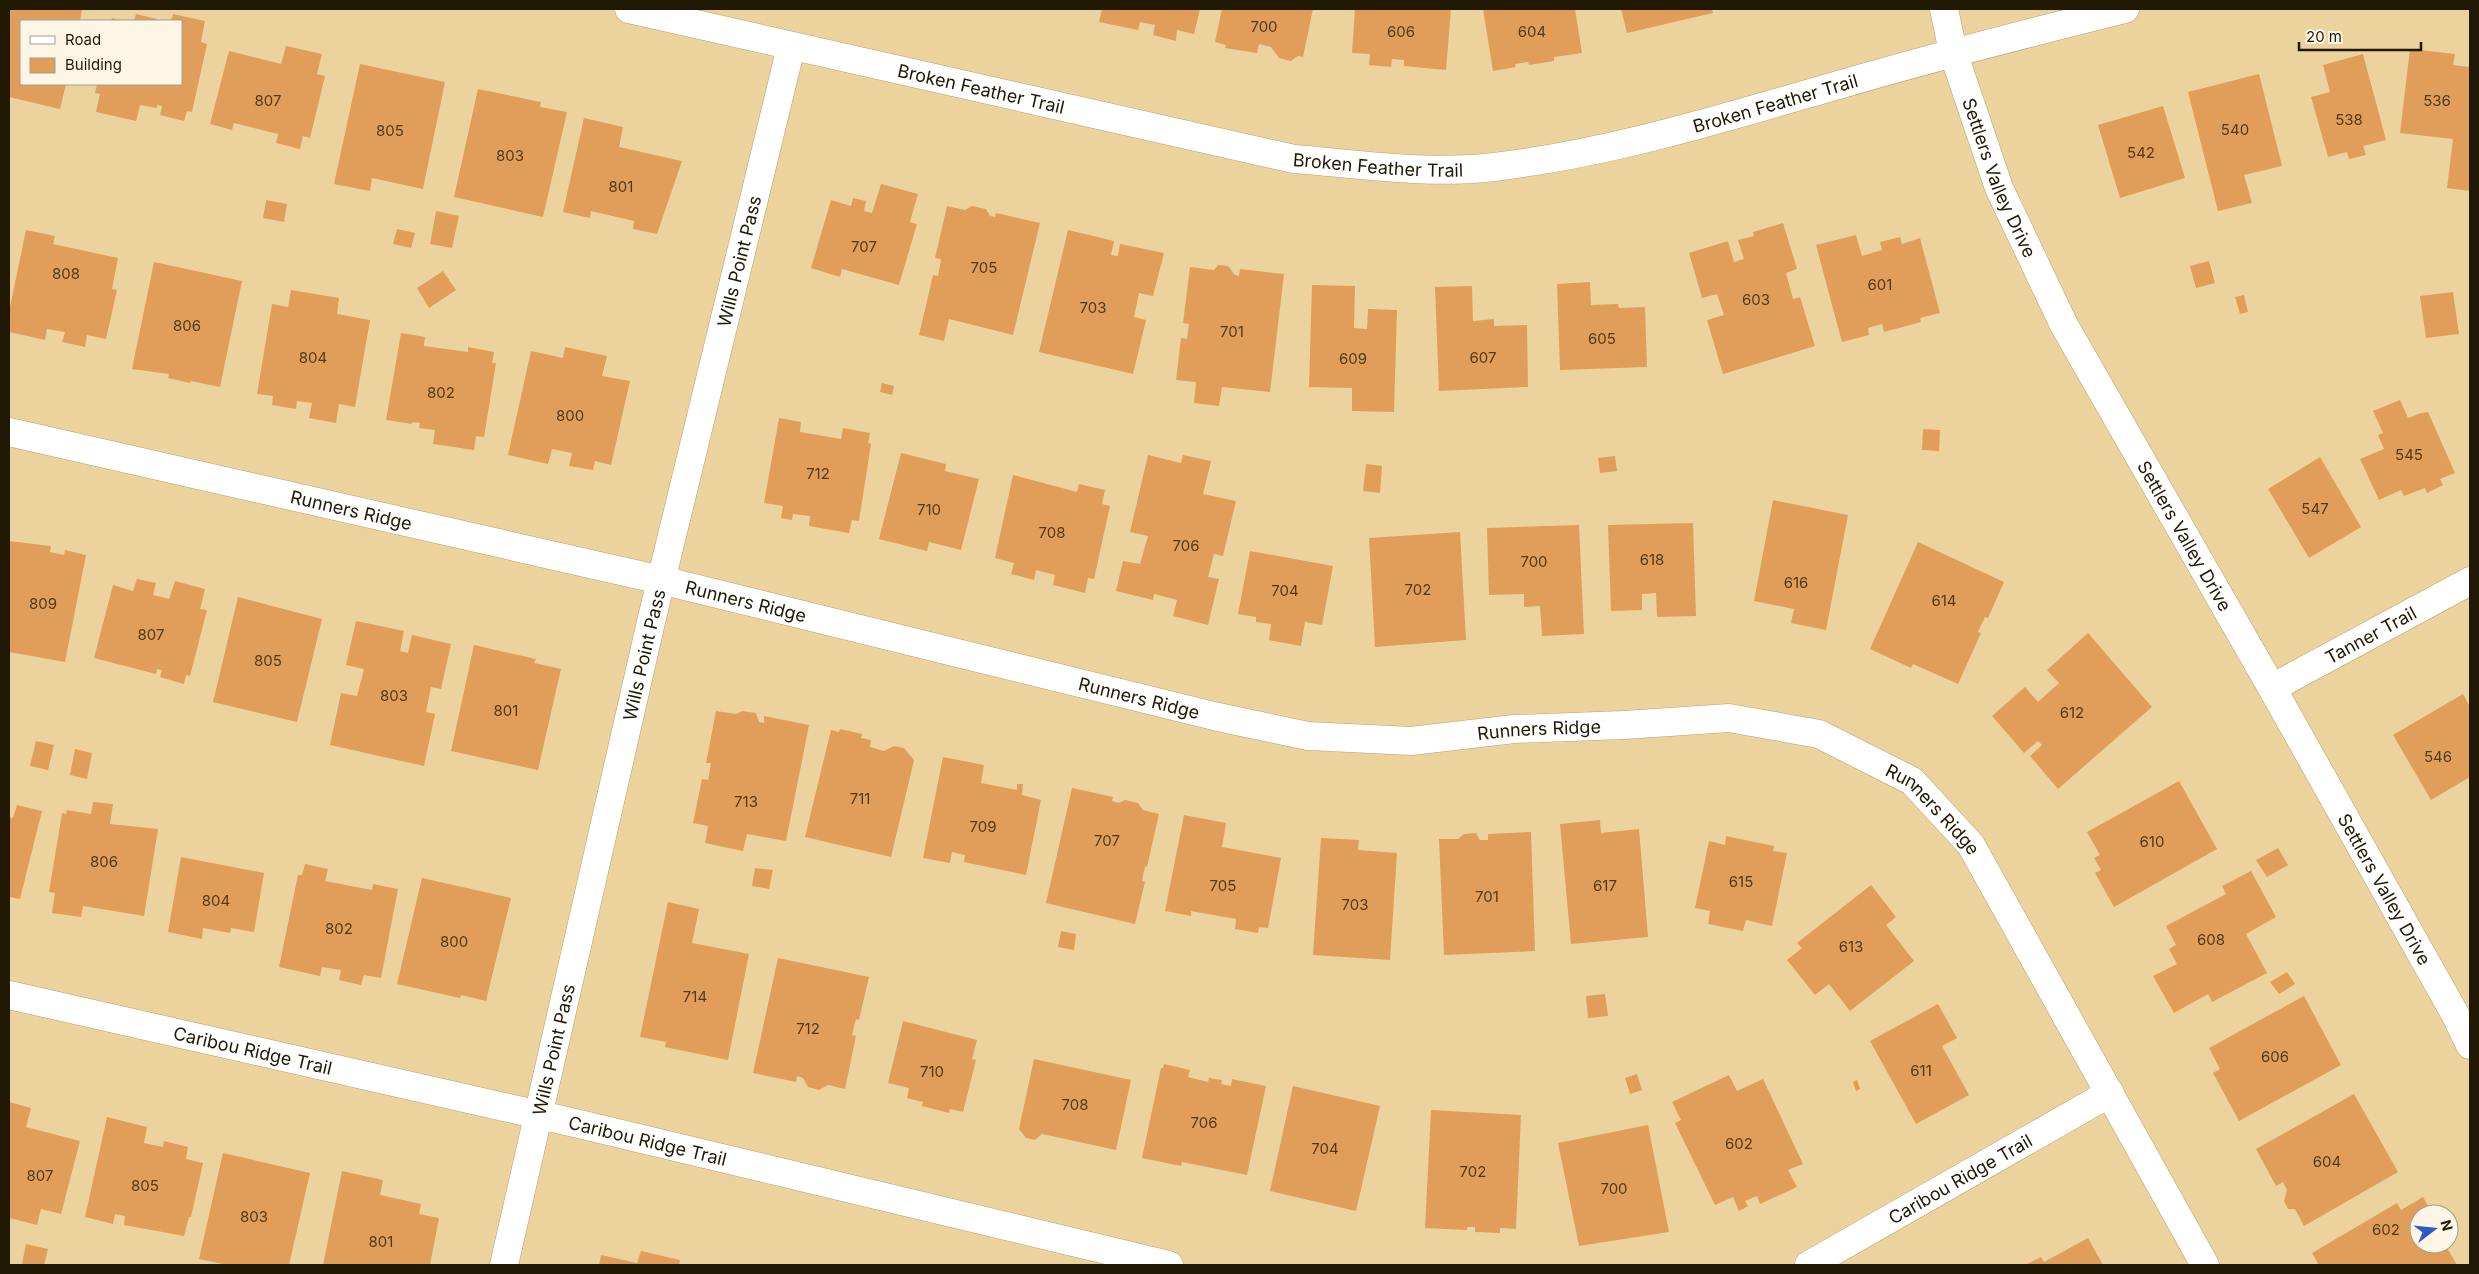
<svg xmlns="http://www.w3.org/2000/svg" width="2479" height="1274" viewBox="0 0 2479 1274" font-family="Inter,sans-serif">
<rect width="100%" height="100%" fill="#ecd39d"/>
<path fill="#e09e5a" d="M 9,9 L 82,9 L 80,21 L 21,21 L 21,84 L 66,84 L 60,109 L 9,97 Z
M 1102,9 L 1200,9 L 1194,34 L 1177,30 L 1176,41 L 1153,35 L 1155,25 L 1140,22 L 1138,30 L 1099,22 Z
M 1222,9 L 1313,9 L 1303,57 L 1298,56 L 1291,61 L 1279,58 L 1271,47 L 1259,44 L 1257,53 L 1225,48 L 1226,45 L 1215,42 Z
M 1355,9 L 1451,9 L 1446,70 L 1404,66 L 1404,60 L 1392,59 L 1391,67 L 1369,65 L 1370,54 L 1352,53 Z
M 1483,9 L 1575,9 L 1582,53 L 1554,57 L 1554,61 L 1529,65 L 1528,62 L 1515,64 L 1516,67 L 1493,71 Z
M 1621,9 L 1712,9 L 1713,13 L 1627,33 Z
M 136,14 L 157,19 L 156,21 L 134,21 Z
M 173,14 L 205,21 L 201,42 L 207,44 L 192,112 L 187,111 L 184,121 L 160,115 L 162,106 L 157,105 L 157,108 L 140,105 L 136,121 L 96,112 L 100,94 L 95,93 L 97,84 L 181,84 L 181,21 L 171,21 Z
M 112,18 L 124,21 L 111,21 Z
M 286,46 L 322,54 L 317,74 L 325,76 L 310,138 L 303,136 L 300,149 L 276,143 L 278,134 L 234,123 L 232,130 L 210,124 L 229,51 L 281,64 Z
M 2410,49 L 2455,54 L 2453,65 L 2470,67 L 2470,191 L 2447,188 L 2453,139 L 2400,133 Z
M 2363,54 L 2386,140 L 2363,146 L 2366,155 L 2349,159 L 2347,152 L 2328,157 L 2311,97 L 2330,92 L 2323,65 Z
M 360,64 L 445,82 L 423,189 L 372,178 L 370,191 L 334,184 Z
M 2259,74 L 2282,166 L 2244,175 L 2252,203 L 2218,211 L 2188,92 Z
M 478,89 L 541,102 L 540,107 L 567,112 L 543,217 L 454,197 Z
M 2163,106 L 2185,178 L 2120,198 L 2098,125 Z
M 584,118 L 623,127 L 619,147 L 682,161 L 657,234 L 633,229 L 634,221 L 591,211 L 590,218 L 563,212 Z
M 881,184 L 918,194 L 910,222 L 917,224 L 899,285 L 842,269 L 840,277 L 811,268 L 831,200 L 851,206 L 853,198 L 866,201 L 864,211 L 872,213 Z
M 266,200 L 287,204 L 284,222 L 263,218 Z
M 947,206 L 965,210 L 972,206 L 986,209 L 990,216 L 995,217 L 996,213 L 1040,223 L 1013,335 L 949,319 L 944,341 L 919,335 L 933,275 L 938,276 L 941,259 L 935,258 Z
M 436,211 L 459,216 L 452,248 L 430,244 Z
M 1783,223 L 1797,269 L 1786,273 L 1793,299 L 1800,297 L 1815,346 L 1723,374 L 1707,320 L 1724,315 L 1717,294 L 1702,298 L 1689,253 L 1728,241 L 1734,262 L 1744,259 L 1738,240 L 1754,236 L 1753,232 Z
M 397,229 L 415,233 L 411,248 L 393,244 Z
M 26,230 L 55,236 L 53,244 L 118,258 L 112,289 L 117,290 L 106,339 L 87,335 L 85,347 L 62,342 L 65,332 L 47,329 L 45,340 L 9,332 L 9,312 Z
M 1068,230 L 1114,241 L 1111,255 L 1118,256 L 1120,244 L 1164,253 L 1153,296 L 1139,293 L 1134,317 L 1146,320 L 1133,374 L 1039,352 Z
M 1856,235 L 1862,256 L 1882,250 L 1880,242 L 1900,237 L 1902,244 L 1920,238 L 1940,313 L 1920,318 L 1921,322 L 1884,332 L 1882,324 L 1868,328 L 1869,335 L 1842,342 L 1816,245 Z
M 2209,261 L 2215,283 L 2196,288 L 2190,266 Z
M 154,262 L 242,281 L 220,387 L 191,381 L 190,383 L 168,378 L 169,374 L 132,369 Z
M 1218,265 L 1228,266 L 1235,275 L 1239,276 L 1240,269 L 1284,274 L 1270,392 L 1222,387 L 1219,406 L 1194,403 L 1196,382 L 1176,380 L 1181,338 L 1187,339 L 1189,324 L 1183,323 L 1190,267 L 1214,270 Z
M 443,271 L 456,290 L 429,308 L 417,288 Z
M 1590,282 L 1591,305 L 1618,304 L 1619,308 L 1645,307 L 1647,367 L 1560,370 L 1557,284 Z
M 1312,285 L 1355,286 L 1354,328 L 1367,329 L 1368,309 L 1397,310 L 1394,412 L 1352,411 L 1352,388 L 1309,387 Z
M 1472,286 L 1473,321 L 1494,319 L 1494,326 L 1527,325 L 1528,387 L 1439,391 L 1435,287 Z
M 291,290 L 339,298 L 337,314 L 370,320 L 355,407 L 339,404 L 336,423 L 309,418 L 312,403 L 297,401 L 296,409 L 272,405 L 273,396 L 257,394 L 272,304 L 288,307 Z
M 2453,292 L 2459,334 L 2426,338 L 2420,296 Z
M 2244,295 L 2248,312 L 2240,314 L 2235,297 Z
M 401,333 L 425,337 L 424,346 L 468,352 L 468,347 L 494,352 L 492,363 L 496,363 L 484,437 L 476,436 L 474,450 L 433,444 L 435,430 L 419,428 L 420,423 L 412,422 L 412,424 L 386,420 Z
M 565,347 L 607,356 L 602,376 L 630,381 L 611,465 L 595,461 L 593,470 L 569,466 L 572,453 L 552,449 L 548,464 L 508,455 L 531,351 L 563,358 Z
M 882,383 L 894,386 L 892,395 L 880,392 Z
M 2400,400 L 2408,418 L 2421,413 L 2428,412 L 2455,473 L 2440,479 L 2443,485 L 2427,493 L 2425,488 L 2404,496 L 2401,490 L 2379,500 L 2360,459 L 2384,449 L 2378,435 L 2383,433 L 2373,411 Z
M 779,418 L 801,422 L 800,432 L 841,439 L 843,428 L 870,433 L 868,443 L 871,444 L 859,521 L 852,520 L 849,533 L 809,526 L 810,516 L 793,514 L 792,520 L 781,518 L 783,506 L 764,503 Z
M 1923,429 L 1940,430 L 1939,451 L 1922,450 Z
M 901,453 L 946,464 L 945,471 L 979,479 L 961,550 L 929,542 L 927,551 L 879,539 Z
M 1148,455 L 1181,463 L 1183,455 L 1211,461 L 1203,494 L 1236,501 L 1223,556 L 1214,554 L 1208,577 L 1219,579 L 1208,625 L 1173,616 L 1177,600 L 1154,594 L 1153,600 L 1116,591 L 1123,561 L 1140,564 L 1148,536 L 1130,532 Z
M 1615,456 L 1617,471 L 1600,473 L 1598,458 Z
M 2320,457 L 2361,527 L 2309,558 L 2268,489 Z
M 1366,464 L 1382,466 L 1380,493 L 1363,491 Z
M 1013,475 L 1077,492 L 1079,484 L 1105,490 L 1102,504 L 1110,506 L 1094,579 L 1088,578 L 1085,593 L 1053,585 L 1055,575 L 1036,570 L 1034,580 L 1011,574 L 1014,563 L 995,558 Z
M 1773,500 L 1848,515 L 1826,630 L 1791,623 L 1794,609 L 1754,601 Z
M 1693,523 L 1696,616 L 1657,617 L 1656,593 L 1642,594 L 1642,610 L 1611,611 L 1608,525 Z
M 1579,525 L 1584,634 L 1542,636 L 1540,606 L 1524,607 L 1524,594 L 1489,595 L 1487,528 Z
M 1460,532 L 1466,640 L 1375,647 L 1369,538 Z
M 9,541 L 51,546 L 50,552 L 64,555 L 65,550 L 86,555 L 65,662 L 9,652 Z
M 1918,542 L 2004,582 L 1988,618 L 1985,617 L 1978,632 L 1981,633 L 1958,684 L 1913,664 L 1911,668 L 1870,649 Z
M 1250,551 L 1333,566 L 1322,625 L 1305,622 L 1301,646 L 1269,640 L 1271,624 L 1256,622 L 1256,617 L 1238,614 Z
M 137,579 L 156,583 L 153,595 L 169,599 L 175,581 L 205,589 L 200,609 L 207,610 L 190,676 L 186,675 L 184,684 L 160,677 L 162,670 L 157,669 L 156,674 L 94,658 L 113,585 L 133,591 Z
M 238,597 L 322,619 L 297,722 L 213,702 Z
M 356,621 L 404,631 L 400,651 L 408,653 L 412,635 L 451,644 L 441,689 L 431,687 L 426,712 L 435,714 L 424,766 L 330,745 L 341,693 L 357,696 L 364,669 L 346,665 Z
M 2088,633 L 2152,707 L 2058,789 L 2030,756 L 2042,745 L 2038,741 L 2024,753 L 1992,716 L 2025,687 L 2038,702 L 2059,683 L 2047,670 Z
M 474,645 L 536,659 L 534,663 L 561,669 L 538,770 L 451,751 Z
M 2463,694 L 2470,707 L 2470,777 L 2431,800 L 2393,735 Z
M 716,711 L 736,714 L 742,711 L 756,713 L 759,722 L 764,723 L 764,716 L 809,725 L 786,841 L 747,834 L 743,851 L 705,843 L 708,826 L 693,823 L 702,779 L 708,780 L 711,763 L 706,763 Z
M 840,729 L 862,734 L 861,738 L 871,740 L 870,747 L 884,751 L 894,746 L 904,748 L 914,760 L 891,857 L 805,837 L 831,730 L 839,732 Z
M 36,741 L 54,745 L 48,770 L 30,766 Z
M 75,749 L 92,753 L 87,779 L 70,775 Z
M 943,757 L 984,765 L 981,783 L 1017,790 L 1017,784 L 1023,784 L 1022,795 L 1041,800 L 1026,875 L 964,862 L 965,855 L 952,852 L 950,863 L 923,858 Z
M 2179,781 L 2217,849 L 2114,907 L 2095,873 L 2101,870 L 2094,858 L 2100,855 L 2087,832 Z
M 1072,788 L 1113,797 L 1112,801 L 1119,803 L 1125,800 L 1138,803 L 1143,810 L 1159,814 L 1147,867 L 1145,866 L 1142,881 L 1145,882 L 1135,924 L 1046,903 Z
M 93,802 L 113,804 L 110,824 L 158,829 L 144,916 L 83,906 L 81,917 L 52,913 L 55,893 L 49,892 L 62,813 L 66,814 L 67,810 L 91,814 Z
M 17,805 L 42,811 L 20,899 L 9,897 L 9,817 L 13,818 Z
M 1184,815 L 1226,823 L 1222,847 L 1281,858 L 1268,928 L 1259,927 L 1258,933 L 1235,929 L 1236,919 L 1191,911 L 1191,916 L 1165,911 Z
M 1600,820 L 1601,833 L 1639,829 L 1648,937 L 1571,944 L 1560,824 Z
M 1531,832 L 1535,951 L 1444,955 L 1439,839 L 1458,839 L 1464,834 L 1476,833 L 1480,840 L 1488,840 L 1488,834 Z
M 1726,836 L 1774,846 L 1773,851 L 1787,853 L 1772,926 L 1746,920 L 1743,931 L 1708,924 L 1710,911 L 1695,908 L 1709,841 L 1725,845 Z
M 1321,838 L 1359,840 L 1358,850 L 1397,853 L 1390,960 L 1313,955 Z
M 2278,848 L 2288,865 L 2267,877 L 2256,860 Z
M 181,857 L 264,873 L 254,932 L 231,928 L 230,933 L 203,928 L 202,939 L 168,932 Z
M 305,864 L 328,869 L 325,881 L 372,890 L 373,884 L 398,889 L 381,978 L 364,975 L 361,985 L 339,980 L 341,970 L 322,967 L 320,976 L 279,967 L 298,875 L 302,875 Z
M 755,868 L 773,870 L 769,889 L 752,886 Z
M 2251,871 L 2276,917 L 2246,934 L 2267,973 L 2212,1002 L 2208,994 L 2174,1013 L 2153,976 L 2177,964 L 2169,949 L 2176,945 L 2166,926 L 2226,894 L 2222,886 Z
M 422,878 L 511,898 L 486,1001 L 461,995 L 460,998 L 397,984 Z
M 1871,885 L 1896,917 L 1886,925 L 1914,961 L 1850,1011 L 1829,984 L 1815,995 L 1787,960 L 1802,948 L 1797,943 Z
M 668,902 L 699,909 L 692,943 L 749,954 L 728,1060 L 665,1047 L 666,1042 L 640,1037 Z
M 1061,931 L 1076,934 L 1074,950 L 1058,947 Z
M 778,958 L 869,977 L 859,1020 L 856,1019 L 852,1035 L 856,1036 L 845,1089 L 828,1085 L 819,1090 L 808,1087 L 803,1078 L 797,1076 L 796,1082 L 753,1073 Z
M 2287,972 L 2295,984 L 2279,994 L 2270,982 Z
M 1605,994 L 1608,1016 L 1588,1018 L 1586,996 Z
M 2304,996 L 2341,1065 L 2239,1121 L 2213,1073 L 2220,1069 L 2209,1048 Z
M 1938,1004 L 1957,1038 L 1942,1046 L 1969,1095 L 1916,1124 L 1870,1041 Z
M 903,1021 L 977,1040 L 972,1059 L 976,1060 L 963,1112 L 950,1109 L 949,1113 L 922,1106 L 923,1102 L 907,1098 L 909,1088 L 888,1083 Z
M 1034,1059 L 1131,1080 L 1116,1150 L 1042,1134 L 1035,1140 L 1026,1138 L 1019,1129 Z
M 1164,1064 L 1190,1070 L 1188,1077 L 1208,1082 L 1209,1078 L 1222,1080 L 1221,1084 L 1231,1086 L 1232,1079 L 1266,1086 L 1247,1175 L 1182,1162 L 1181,1166 L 1142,1158 L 1161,1068 L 1163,1068 Z
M 1637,1074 L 1642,1090 L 1630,1094 L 1625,1078 Z
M 1729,1075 L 1737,1091 L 1763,1079 L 1803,1164 L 1788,1170 L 1797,1187 L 1760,1204 L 1757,1196 L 1745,1201 L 1748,1206 L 1739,1211 L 1733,1197 L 1715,1205 L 1675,1123 L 1681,1120 L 1672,1102 Z
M 1857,1080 L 1860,1089 L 1856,1091 L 1853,1082 Z
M 1293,1086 L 1380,1106 L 1356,1211 L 1270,1191 Z
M 2354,1094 L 2398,1172 L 2304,1226 L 2295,1209 L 2288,1209 L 2284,1201 L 2287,1190 L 2283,1182 L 2276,1186 L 2256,1149 Z
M 9,1102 L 31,1108 L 26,1127 L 80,1141 L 61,1214 L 41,1209 L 37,1225 L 9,1218 Z
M 1431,1110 L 1521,1115 L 1516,1229 L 1500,1228 L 1500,1233 L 1475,1232 L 1475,1227 L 1467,1227 L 1467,1230 L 1425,1228 Z
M 107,1117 L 147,1127 L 144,1143 L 163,1147 L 164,1141 L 188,1147 L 186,1159 L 203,1163 L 191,1217 L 189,1217 L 184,1236 L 124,1225 L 125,1216 L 115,1214 L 113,1224 L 85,1217 Z
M 1648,1125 L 1669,1232 L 1579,1246 L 1558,1143 Z
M 223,1153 L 310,1173 L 289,1265 L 227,1265 L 199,1259 Z
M 342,1171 L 383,1180 L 380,1195 L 421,1204 L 419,1214 L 439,1218 L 430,1265 L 323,1265 Z
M 2423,1197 L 2433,1214 L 2419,1214 L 2419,1244 L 2445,1244 L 2457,1265 L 2319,1265 L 2312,1253 L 2397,1203 L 2401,1210 Z
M 2088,1238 L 2103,1265 L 2025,1265 L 2041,1257 L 2044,1262 Z
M 26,1244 L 48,1249 L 44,1265 L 22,1264 Z
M 641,1251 L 680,1260 L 679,1265 L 599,1265 L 601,1255 L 637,1263 Z"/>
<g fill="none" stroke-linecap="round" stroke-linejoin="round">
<g stroke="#b9a16d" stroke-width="29">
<g id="minor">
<path id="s1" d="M 629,9 L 1294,159 C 1359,164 1429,175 1494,167 C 1611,153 1723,118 1835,86 C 1931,58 2028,33 2125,9"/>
<path id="s2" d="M 1944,9 L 1953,52 L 1999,188 L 2064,325 L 2272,688 L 2455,1014 L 2470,1045"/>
<path id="s3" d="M 9,432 L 661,580 L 1218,717 L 1308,736 L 1411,741 L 1514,729 L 1624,725 L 1729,718 L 1819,734 L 1912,781 L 1971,845 L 2205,1265"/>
<path id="s4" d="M 2272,688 L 2470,581"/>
<path id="s5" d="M 9,995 L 575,1123 L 1169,1265"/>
<path id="s6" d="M 504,1265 L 651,622 L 791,47"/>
<path id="s7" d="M 1809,1265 L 2110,1093"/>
</g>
</g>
<use href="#minor" stroke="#fff" stroke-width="28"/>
</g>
<g text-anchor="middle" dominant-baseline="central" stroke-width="4" stroke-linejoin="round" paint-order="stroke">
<g font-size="15" fill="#513a1a">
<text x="1264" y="26">700</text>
<text x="1401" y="31">606</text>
<text x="1532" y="31">604</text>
<text x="268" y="100">807</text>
<text x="2437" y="100">536</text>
<text x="2349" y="119">538</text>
<text x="2235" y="129">540</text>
<text x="390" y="130">805</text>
<text x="2141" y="152">542</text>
<text x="510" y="155">803</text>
<text x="621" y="186">801</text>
<text x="864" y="246">707</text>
<text x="984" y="267">705</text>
<text x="66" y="273">808</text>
<text x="1880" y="284">601</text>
<text x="1756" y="299">603</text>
<text x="1093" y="307">703</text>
<text x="187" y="325">806</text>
<text x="1232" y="331">701</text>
<text x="1602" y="338">605</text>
<text x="313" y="357">804</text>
<text x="1483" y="357">607</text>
<text x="1353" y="358">609</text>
<text x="441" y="392">802</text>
<text x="570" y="415">800</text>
<text x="2409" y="454">545</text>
<text x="818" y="473">712</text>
<text x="2315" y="508">547</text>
<text x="929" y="509">710</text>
<text x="1052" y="532">708</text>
<text x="1186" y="545">706</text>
<text x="1652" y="559">618</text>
<text x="1534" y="561">700</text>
<text x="1796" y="582">616</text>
<text x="1418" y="589">702</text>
<text x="1285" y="590">704</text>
<text x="1944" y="600">614</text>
<text x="43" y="603">809</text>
<text x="151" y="634">807</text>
<text x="268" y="660">805</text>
<text x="394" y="695">803</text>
<text x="506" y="710">801</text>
<text x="2072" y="712">612</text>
<text x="2438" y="756">546</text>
<text x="860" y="798">711</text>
<text x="746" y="801">713</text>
<text x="983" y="826">709</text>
<text x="1107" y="840">707</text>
<text x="2152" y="841">610</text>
<text x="104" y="861">806</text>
<text x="1741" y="881">615</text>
<text x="1223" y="885">705</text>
<text x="1605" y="885">617</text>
<text x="1487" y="896">701</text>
<text x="216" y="900">804</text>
<text x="1355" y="904">703</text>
<text x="339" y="928">802</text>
<text x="2211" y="939">608</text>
<text x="454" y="941">800</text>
<text x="1851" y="946">613</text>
<text x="695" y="996">714</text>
<text x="808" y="1028">712</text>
<text x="2275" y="1056">606</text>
<text x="1921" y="1070">611</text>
<text x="932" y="1071">710</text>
<text x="1075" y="1104">708</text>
<text x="1204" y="1122">706</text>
<text x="1739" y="1143">602</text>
<text x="1325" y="1148">704</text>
<text x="2327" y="1161">604</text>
<text x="1473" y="1171">702</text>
<text x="40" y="1175">807</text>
<text x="145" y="1185">805</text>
<text x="1614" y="1188">700</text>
<text x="254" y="1216">803</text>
<text x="2386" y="1229">602</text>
<text x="381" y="1241">801</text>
</g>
<g font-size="18" fill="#211804" stroke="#fdf6e6">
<text stroke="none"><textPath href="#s1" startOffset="361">Broken Feather Trail</textPath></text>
<text stroke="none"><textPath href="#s1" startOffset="1171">Broken Feather Trail</textPath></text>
<text stroke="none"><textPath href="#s1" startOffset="766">Broken Feather Trail</textPath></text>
<text stroke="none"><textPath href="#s2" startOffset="178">Settlers Valley Drive</textPath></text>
<text stroke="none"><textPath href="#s6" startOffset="1031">Wills Point Pass</textPath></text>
<text stroke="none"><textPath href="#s3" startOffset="351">Runners Ridge</textPath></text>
<text stroke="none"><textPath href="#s2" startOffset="582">Settlers Valley Drive</textPath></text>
<text stroke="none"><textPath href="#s3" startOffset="756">Runners Ridge</textPath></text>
<text stroke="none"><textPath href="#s4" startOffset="112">Tanner Trail</textPath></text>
<text stroke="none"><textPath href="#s6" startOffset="626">Wills Point Pass</textPath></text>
<text stroke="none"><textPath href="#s3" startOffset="1161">Runners Ridge</textPath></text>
<text stroke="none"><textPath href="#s3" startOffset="1566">Runners Ridge</textPath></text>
<text stroke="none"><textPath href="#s3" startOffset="1986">Runners Ridge</textPath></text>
<text stroke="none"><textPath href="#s2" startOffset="988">Settlers Valley Drive</textPath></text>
<text stroke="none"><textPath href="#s5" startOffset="250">Caribou Ridge Trail</textPath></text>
<text stroke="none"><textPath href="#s6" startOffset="221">Wills Point Pass</textPath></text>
<text stroke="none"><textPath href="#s5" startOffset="655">Caribou Ridge Trail</textPath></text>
<text stroke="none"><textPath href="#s7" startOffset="174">Caribou Ridge Trail</textPath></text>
</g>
</g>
<rect width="2479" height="1274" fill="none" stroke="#211804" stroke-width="20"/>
<rect x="20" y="20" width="162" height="65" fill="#fdf6e6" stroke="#a59d8c"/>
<rect x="30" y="36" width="25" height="8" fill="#ffffff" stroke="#a59d8c"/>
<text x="65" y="45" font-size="15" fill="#211804">Road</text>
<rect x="30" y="58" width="25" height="15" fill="#e09e5a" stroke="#a59d8c"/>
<text x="65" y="70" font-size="15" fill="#211804">Building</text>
<g transform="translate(2434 1229) rotate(74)"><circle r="24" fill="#fdf6e6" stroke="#a59d8c"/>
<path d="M0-4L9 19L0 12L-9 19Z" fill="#3057c7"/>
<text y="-8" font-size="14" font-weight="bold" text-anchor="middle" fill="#211804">N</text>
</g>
<path d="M2299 42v8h122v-8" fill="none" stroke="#211804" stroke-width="2.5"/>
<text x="2306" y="42" font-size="15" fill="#211804" stroke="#fdf6e6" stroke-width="4" paint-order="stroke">20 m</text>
</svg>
